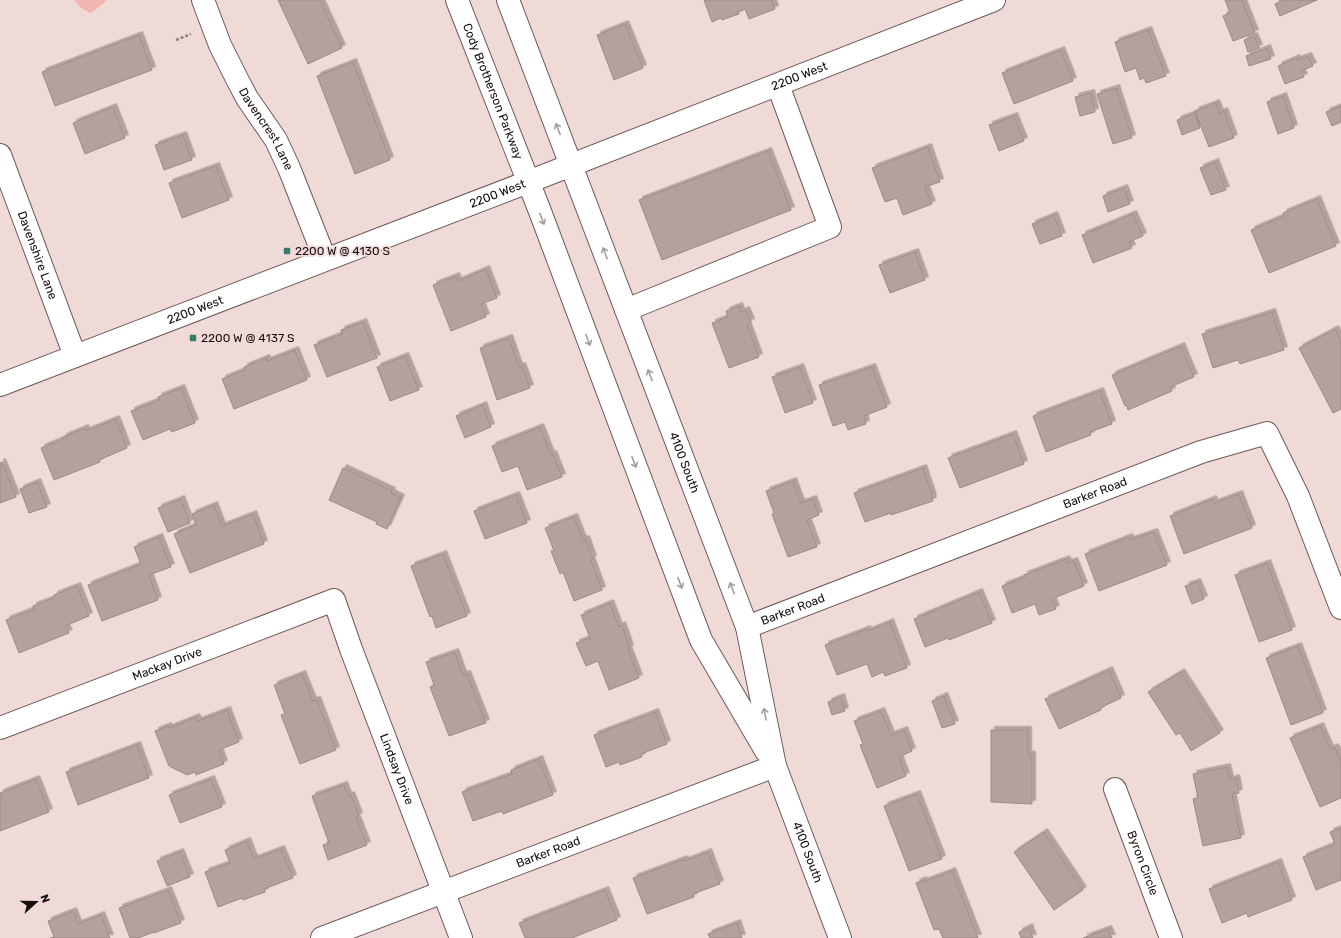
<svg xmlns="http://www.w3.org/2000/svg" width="1341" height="938" viewBox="0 0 1341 938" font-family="Rubik,sans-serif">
<defs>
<filter id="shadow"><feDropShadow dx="3.5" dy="-3.5" stdDeviation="0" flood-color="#0004"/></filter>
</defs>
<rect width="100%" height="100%" fill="#f0dad8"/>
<path fill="#f2b6b1" d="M 74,0 L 107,0 L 94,11 L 90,13 L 80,7 Z"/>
<path fill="#b5a09e" stroke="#9d8987" filter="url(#shadow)" d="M 278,0 L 320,0 L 342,48 L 308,64 Z
M 704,0 L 772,0 L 775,9 L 749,19 L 745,9 L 738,12 L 739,14 L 722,20 L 721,18 L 712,22 Z
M 1225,0 L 1242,0 L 1255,33 L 1233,41 L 1223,16 L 1230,13 Z
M 1284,0 L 1317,0 L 1280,16 L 1275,4 Z
M 625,24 L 643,68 L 614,80 L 597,35 Z
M 1148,30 L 1166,76 L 1146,83 L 1144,78 L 1140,80 L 1136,68 L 1125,72 L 1115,42 Z
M 139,35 L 152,70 L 55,106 L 42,72 Z
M 1254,36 L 1259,48 L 1248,52 L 1244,40 Z
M 1267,48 L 1271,59 L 1249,66 L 1246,56 Z
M 1061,50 L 1073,81 L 1014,104 L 1002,73 Z
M 1308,56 L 1313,66 L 1301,71 L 1304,77 L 1285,84 L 1278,66 L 1296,58 L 1297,60 Z
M 353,62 L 390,160 L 355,174 L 317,76 Z
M 1116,88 L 1132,138 L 1113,144 L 1097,94 Z
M 1091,93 L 1095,112 L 1080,116 L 1075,97 Z
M 1283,96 L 1294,128 L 1278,134 L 1267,102 Z
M 1216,103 L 1220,113 L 1224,111 L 1234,138 L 1209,147 L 1195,111 Z
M 1341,106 L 1341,122 L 1332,126 L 1326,112 Z
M 113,107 L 125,138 L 85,154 L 73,123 Z
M 1195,113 L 1200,128 L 1182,135 L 1177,120 Z
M 1014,116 L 1024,141 L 999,151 L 989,125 Z
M 183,135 L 192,160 L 164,170 L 155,145 Z
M 928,147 L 940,182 L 925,187 L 932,204 L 903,215 L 897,198 L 885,202 L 872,168 Z
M 768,151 L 791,210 L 662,260 L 639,200 Z
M 1215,162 L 1226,190 L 1211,195 L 1200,168 Z
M 216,166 L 229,200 L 182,218 L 169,183 Z
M 1124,188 L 1130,204 L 1108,212 L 1103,196 Z
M 1317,199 L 1336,246 L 1269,273 L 1251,230 L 1284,216 L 1283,213 Z
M 1133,214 L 1143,236 L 1129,242 L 1132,248 L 1093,263 L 1082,235 Z
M 1054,215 L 1062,236 L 1040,244 L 1032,224 Z
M 915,252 L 925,280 L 890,293 L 879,265 Z
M 486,269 L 497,298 L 481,304 L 486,317 L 451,331 L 433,285 L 456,276 L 458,281 Z
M 739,306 L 741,312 L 746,310 L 751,322 L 747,324 L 759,357 L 729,368 L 712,323 L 728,317 L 726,311 Z
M 1272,312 L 1284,350 L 1240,364 L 1238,360 L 1213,368 L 1202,334 Z
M 363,322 L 377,358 L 327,377 L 314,345 L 342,334 L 341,330 Z
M 1335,329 L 1341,341 L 1341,409 L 1333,413 L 1299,348 Z
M 509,338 L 519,367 L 522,366 L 530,388 L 497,400 L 480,348 Z
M 1181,346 L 1194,377 L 1170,387 L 1172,391 L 1128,410 L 1127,406 L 1125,406 L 1112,375 Z
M 295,350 L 307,380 L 234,409 L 222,379 L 245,370 L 244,367 L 266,358 L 267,361 Z
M 405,356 L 419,390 L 390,401 L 377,367 Z
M 800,367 L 813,403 L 785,413 L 772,377 Z
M 872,367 L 887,407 L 864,416 L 866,424 L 848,430 L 845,422 L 833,426 L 819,385 Z
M 181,388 L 195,423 L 172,432 L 170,429 L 143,440 L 131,411 L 159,400 L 158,397 Z
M 1100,391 L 1112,424 L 1090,432 L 1091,435 L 1046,452 L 1033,416 Z
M 483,405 L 491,427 L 465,438 L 456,416 Z
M 116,419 L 127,448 L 99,460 L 100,462 L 54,480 L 41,448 L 63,439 L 63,437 L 85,428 L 86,431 Z
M 540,427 L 551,455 L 553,454 L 562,477 L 527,490 L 518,466 L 502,472 L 492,446 Z
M 1013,434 L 1024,464 L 960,488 L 948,458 Z
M 2,462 L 16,497 L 0,503 L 0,463 Z
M 343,468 L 392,491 L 391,493 L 401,498 L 387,529 L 376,524 L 377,522 L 329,500 Z
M 923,468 L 933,498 L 932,499 L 933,501 L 891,515 L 891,513 L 865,522 L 854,493 Z
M 793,481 L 801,503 L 813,499 L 819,515 L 807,520 L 817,547 L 788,557 L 772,514 L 774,513 L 766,491 Z
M 37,482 L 47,507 L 29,513 L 20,489 Z
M 1239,494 L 1252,528 L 1184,554 L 1170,516 L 1213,499 L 1214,503 Z
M 516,495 L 527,523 L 485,539 L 474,511 Z
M 181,499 L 190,523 L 168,532 L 158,508 Z
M 214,505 L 222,526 L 253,514 L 264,544 L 190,573 L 174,534 L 196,525 L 192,514 Z
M 574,517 L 583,540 L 586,539 L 593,559 L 591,560 L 602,590 L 574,601 L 563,572 L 560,574 L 551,551 L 554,551 L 545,528 Z
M 1154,532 L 1167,565 L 1099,591 L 1085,554 L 1129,537 L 1130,540 Z
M 159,537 L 171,567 L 149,575 L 158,600 L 102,621 L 88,585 L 141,564 L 134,547 Z
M 443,554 L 467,616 L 436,628 L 432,616 L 430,617 L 411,566 Z
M 1066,559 L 1068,563 L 1074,561 L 1084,586 L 1052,599 L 1056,609 L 1039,615 L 1035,604 L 1012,613 L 1002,586 L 1025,577 L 1024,575 Z
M 1267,563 L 1292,630 L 1259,642 L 1235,575 Z
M 1197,582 L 1204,599 L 1192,604 L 1185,586 Z
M 77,586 L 89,616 L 65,626 L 69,633 L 19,653 L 6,620 L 34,609 L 33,606 L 54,598 L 54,595 Z
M 979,592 L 992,623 L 949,640 L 948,638 L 925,647 L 914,619 Z
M 610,603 L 619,627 L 622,625 L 630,648 L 628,649 L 639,678 L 609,690 L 598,661 L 586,666 L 576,643 L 590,638 L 581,615 Z
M 890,622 L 907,668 L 885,676 L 883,672 L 872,677 L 867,664 L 837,675 L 825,645 L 867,629 L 868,631 Z
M 1298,646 L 1323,713 L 1291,725 L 1266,658 Z
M 455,652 L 463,675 L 467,674 L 486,723 L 449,736 L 430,687 L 434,685 L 426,662 Z
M 1109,670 L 1121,698 L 1100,708 L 1101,710 L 1059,729 L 1045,699 Z
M 1181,672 L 1220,733 L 1191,751 L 1180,733 L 1176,735 L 1148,692 Z
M 302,674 L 313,701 L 317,700 L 336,750 L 300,764 L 281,715 L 285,714 L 274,685 Z
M 944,696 L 955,724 L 942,728 L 932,701 Z
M 841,697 L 845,711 L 832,715 L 828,702 Z
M 227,710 L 239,742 L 219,750 L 224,764 L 196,775 L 195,772 L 187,775 L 169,766 L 155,731 L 168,726 L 169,728 L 196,717 L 198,721 Z
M 881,711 L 891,735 L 904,730 L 912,751 L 899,757 L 906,776 L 877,788 L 860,745 L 863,744 L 854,721 Z
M 655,712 L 667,744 L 641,754 L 642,757 L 620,765 L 619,762 L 606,767 L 594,735 Z
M 1320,726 L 1330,749 L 1335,747 L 1341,761 L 1341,798 L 1320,807 L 1290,738 Z
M 991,730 L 1028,730 L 1028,754 L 1032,755 L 1032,804 L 991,802 Z
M 137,745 L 149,778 L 78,805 L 66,772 Z
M 539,759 L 553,795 L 503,814 L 502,811 L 473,821 L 462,792 L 512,774 L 511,770 Z
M 1227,767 L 1230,780 L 1236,778 L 1239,793 L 1232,794 L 1241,838 L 1203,846 L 1193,799 L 1198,798 L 1193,774 Z
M 36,779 L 49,812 L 0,831 L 0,793 Z
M 211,779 L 222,807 L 180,823 L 169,795 Z
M 344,785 L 348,796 L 351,795 L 359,816 L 356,817 L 367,845 L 328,860 L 323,845 L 329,843 L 312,796 Z
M 917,794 L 942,859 L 909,871 L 884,806 Z
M 1341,828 L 1341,880 L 1316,890 L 1303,857 L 1335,844 L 1330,832 Z
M 1044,832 L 1083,890 L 1054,910 L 1014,852 Z
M 247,841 L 254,859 L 281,849 L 293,878 L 264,889 L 265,892 L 243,900 L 242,898 L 218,907 L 205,872 L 230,863 L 225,850 Z
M 180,852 L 190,877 L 167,886 L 157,861 Z
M 708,852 L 720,884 L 693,894 L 694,897 L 647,914 L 633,878 L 684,859 L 685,861 Z
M 1278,862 L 1292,900 L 1248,917 L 1247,913 L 1222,923 L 1209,889 Z
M 952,871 L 978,938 L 943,938 L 939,929 L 934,930 L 916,883 L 923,880 L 923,882 Z
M 168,890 L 181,923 L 154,933 L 154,932 L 138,938 L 130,938 L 119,908 Z
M 605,890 L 617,920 L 572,938 L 525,938 L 519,923 Z
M 73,911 L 78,924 L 101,915 L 110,938 L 50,938 L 54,937 L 48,921 Z
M 737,923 L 742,938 L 710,938 L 708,934 Z
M 1029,927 L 1033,938 L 1021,938 L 1019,932 Z
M 1108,929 L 1112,938 L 1083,938 Z"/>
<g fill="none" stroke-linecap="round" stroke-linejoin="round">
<g stroke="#6d5a58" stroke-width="24">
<g id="minor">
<path id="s1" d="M 203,0 L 220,45 L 237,79 L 247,98 L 276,140 L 289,168 L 325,259"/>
<path id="s2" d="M 0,155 L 75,356"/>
<path d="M 626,310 L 830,227 L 778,85"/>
<path id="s3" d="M 0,385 L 528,182 L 994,0"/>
<path id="s4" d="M 747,627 L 1201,452 L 1267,433 L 1298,496 L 1341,608"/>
<path id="s5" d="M 0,728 L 334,600 L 351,649 L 461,938"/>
<path id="s6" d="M 1115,789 L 1171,938"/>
<path id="s7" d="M 322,938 L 775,766"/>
</g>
</g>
<g stroke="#6d5a58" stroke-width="24">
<g id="major">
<path id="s8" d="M 457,0 L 541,214 L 701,640 L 766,751"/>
<path id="s9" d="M 508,0 L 747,627 L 775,766 L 840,938"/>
</g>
</g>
<path stroke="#8d7e7c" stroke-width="2.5" stroke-dasharray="3 2" stroke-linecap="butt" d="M 176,40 L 191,34"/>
<use href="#minor" stroke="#fff" stroke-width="22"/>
<use href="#major" stroke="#fff" stroke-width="22"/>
</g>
<defs><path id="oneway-shaft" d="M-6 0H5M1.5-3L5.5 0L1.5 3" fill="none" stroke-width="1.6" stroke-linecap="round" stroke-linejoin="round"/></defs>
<g stroke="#a19f9e">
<use href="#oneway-shaft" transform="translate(558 129) rotate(-111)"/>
<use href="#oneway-shaft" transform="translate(542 219) rotate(69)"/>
<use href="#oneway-shaft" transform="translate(605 253) rotate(-111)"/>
<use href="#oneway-shaft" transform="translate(588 340) rotate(69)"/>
<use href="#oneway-shaft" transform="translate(650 375) rotate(-111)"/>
<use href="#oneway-shaft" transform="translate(634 462) rotate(69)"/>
<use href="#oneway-shaft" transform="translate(680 583) rotate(69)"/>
<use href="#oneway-shaft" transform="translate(732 588) rotate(-111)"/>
<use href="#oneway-shaft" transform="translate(765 714) rotate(-101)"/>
</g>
<g fill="#397a69" stroke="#f0dad8" stroke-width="1.5">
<rect x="283" y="247" width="8" height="8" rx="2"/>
<rect x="189" y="334" width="8" height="8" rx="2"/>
</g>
<g text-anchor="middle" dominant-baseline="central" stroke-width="3.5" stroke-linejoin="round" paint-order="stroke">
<g font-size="12" fill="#150e0d" stroke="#f0dad8">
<text stroke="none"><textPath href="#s3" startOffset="857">2200 West</textPath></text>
<text stroke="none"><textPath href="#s8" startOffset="98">Cody Brotherson Parkway</textPath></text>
<text stroke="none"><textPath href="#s1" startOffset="144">Davencrest Lane</textPath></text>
<text stroke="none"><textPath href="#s3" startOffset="533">2200 West</textPath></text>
<text stroke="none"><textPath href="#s2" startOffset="107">Davenshire Lane</textPath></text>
<text stroke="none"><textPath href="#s3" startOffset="209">2200 West</textPath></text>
<text stroke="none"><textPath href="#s9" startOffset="495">4100 South</textPath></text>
<text stroke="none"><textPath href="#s4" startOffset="373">Barker Road</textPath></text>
<text stroke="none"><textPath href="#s4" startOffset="49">Barker Road</textPath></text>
<text stroke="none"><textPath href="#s5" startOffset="179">Mackay Drive</textPath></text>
<text stroke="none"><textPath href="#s5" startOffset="538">Lindsay Drive</textPath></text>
<text stroke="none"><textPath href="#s7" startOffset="242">Barker Road</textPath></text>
<text stroke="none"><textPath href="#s9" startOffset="905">4100 South</textPath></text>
<text stroke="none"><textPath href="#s6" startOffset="79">Byron Circle</textPath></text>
</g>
<g font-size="12" fill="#150e0d" stroke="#f0dad8" text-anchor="start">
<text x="295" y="251">2200 W @ 4130 S</text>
<text x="201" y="338">2200 W @ 4137 S</text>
</g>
</g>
<g transform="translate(36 902) rotate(69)" stroke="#f0dad8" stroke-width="3" paint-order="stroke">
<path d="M0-3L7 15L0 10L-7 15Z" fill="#150e0d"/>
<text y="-6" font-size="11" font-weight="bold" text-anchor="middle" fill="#150e0d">N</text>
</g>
</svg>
